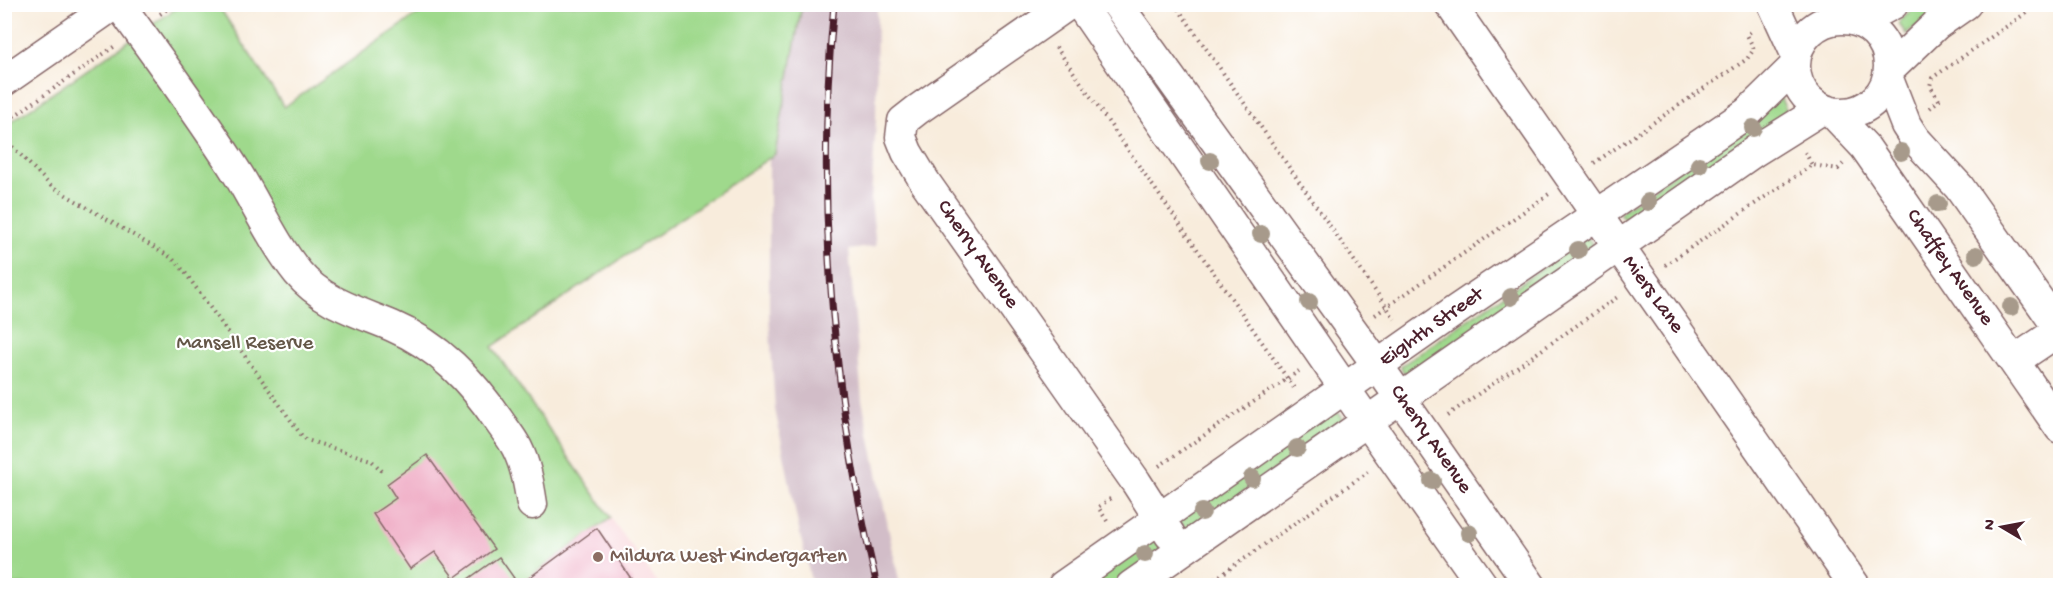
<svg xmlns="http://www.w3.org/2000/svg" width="2065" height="590" viewBox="0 0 2065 590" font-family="'Gochi Hand',sans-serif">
<rect width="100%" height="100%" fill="#fff"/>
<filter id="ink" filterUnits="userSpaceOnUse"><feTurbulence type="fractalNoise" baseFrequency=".0167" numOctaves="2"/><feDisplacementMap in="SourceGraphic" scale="12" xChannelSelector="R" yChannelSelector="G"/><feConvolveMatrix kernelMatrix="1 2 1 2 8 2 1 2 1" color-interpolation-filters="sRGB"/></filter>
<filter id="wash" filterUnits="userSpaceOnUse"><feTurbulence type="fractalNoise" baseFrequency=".008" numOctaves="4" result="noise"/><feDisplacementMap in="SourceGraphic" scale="24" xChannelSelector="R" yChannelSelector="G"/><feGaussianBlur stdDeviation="1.35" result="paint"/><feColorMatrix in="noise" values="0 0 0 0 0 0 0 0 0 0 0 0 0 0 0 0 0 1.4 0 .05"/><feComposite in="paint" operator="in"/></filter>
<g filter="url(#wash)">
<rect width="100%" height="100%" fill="#f8ecdc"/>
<path fill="#f7cfd5" d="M 611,518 L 659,585 L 518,586 Z"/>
<path fill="#d2bdc8" d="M 769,5 L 877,5 L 876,119 L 871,201 L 876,246 L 849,250 L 862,400 L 900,585 L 812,585 L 798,525 L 775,409 L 769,315 Z"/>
<path fill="#9fd98c" stroke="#747c5c" stroke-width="1.5" d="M 181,5 L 218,5 L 284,107 L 431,5 L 802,5 L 775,154 L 492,347 L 611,518 L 518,585 L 5,585 L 5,126 Z
M 1918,5 L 1950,5 L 1906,34 L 1899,24 L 1900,21 Z
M 1780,97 L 1787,111 L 1778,121 L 1629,225 L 1619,213 Z
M 1587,237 L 1596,248 L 1409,376 L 1402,370 L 1401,366 Z
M 1334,411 L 1341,415 L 1343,420 L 1188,532 L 1178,519 Z
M 1152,536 L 1162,546 L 1159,554 L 1115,585 L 1080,586 Z"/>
<g id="blocks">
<path fill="#eda2be" d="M 427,455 L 494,549 L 454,578 L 435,552 L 410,569 L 373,514 L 396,498 L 387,484 Z
M 597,528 L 634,583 L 631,586 L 518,586 Z
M 499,557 L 514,578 L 504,586 L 466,586 L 464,582 Z"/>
</g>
</g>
<g filter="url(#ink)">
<use href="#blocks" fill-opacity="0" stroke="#876769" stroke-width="1.5"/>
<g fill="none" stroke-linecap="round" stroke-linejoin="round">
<g stroke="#876769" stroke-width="33">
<path id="minor" d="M 119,4 C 160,61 202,117 239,176 C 259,209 274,243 298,273 C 322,302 359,312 392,326 C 439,346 471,380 499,421 C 505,430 512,438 517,448 C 526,466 529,485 532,504
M 1069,4 L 917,110 L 903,121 L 901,137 L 907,152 L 925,182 L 1136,482 L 1170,535
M 1080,4 L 1367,421 L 1483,586
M 1117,4 L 1378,366 L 1531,586
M 1450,4 L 1855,586
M 1773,4 L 1796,54
M1795 66a47 47 0 1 1 94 0a47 47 0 1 1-94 0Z
M 1859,22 L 1893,4
M 1889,70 L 1936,25 L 1966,4
M 1888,79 L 1906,125 L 1915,139 L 1959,187 L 2060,330
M 4,81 L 115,4
M 1832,112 L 1865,147 L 2060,428
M 2014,361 L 2060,330
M 1063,586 L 1452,313 L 1747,113 L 1795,66
M 1131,586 L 1755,151 L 1822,109"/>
</g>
<path stroke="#876769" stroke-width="4" stroke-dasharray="1.5 4.5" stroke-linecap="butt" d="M 1175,4 L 1395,319
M 160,14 L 175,4
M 1056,47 L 1294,388
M 1930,108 L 1939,100 L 1930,86 L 1932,78 L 2039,4
M 4,123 L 115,46
M 4,138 L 51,186 L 172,258 L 184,271 L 302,436 L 307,440 L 371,460 L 385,474
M 1805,152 L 1812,165
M 1594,163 L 1747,59 L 1754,49 L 1747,35 L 1752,30
M 1665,265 L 1812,165 L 1838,169 L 1843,164
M 1375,315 L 1549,194
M 1448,415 L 1619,296
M 1159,466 L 1299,371
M 1107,521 L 1098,507 L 1113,497
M 1205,586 L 1368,472"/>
<use href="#minor" stroke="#fff" stroke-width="30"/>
<g stroke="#4a1f2b" stroke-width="7">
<path id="rail" d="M 834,4 C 815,200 832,395 877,586"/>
</g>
<use href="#rail" stroke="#fff" stroke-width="4.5" stroke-dasharray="14" stroke-linecap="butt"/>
</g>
<g fill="#a79a8b">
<circle cx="1753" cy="128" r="9"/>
<circle cx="1901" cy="152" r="9"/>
<circle cx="1210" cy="161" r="9"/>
<circle cx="1699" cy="165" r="9"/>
<circle cx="1648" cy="202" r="9"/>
<circle cx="1938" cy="204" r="9"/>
<circle cx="1261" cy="234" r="9"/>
<circle cx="1578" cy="250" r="9"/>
<circle cx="1976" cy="255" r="9"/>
<circle cx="1511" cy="297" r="9"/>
<circle cx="1309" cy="302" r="9"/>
<circle cx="2011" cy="307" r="9"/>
<circle cx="1297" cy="448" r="9"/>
<circle cx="1252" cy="478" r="9"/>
<circle cx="1432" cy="481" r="9"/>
<circle cx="1202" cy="512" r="9"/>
<circle cx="1469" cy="533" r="9"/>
<circle cx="1145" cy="554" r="9"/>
</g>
</g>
<circle fill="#8d6e63" stroke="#fff" stroke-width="2" cx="598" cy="557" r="6"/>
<g text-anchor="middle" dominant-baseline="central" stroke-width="4.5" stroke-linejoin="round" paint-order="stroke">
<g font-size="21" fill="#4a1f2b" stroke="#fff">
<text transform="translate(977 255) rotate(55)">Cherry Avenue</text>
<text transform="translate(1949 268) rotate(55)">Chaffey Avenue</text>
<text transform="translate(1652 295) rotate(54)">Miers Lane</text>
<text transform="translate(1432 328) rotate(-35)">Eighth Street</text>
<text transform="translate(1430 440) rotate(55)">Cherry Avenue</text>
</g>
<g font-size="21" fill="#645748" stroke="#fff">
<text x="245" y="344">Mansell Reserve</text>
</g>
<g font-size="21" fill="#785e54" stroke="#fff" text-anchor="start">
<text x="610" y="557">Mildura West Kindergarten</text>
</g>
</g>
<rect width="2065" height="590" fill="none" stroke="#fff" stroke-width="24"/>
<g transform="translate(2002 527) rotate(280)" stroke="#ffffff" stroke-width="4.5" paint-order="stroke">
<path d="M0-4.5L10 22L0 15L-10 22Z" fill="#4a1f2b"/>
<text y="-9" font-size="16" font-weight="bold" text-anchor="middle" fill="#4a1f2b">N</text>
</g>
</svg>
